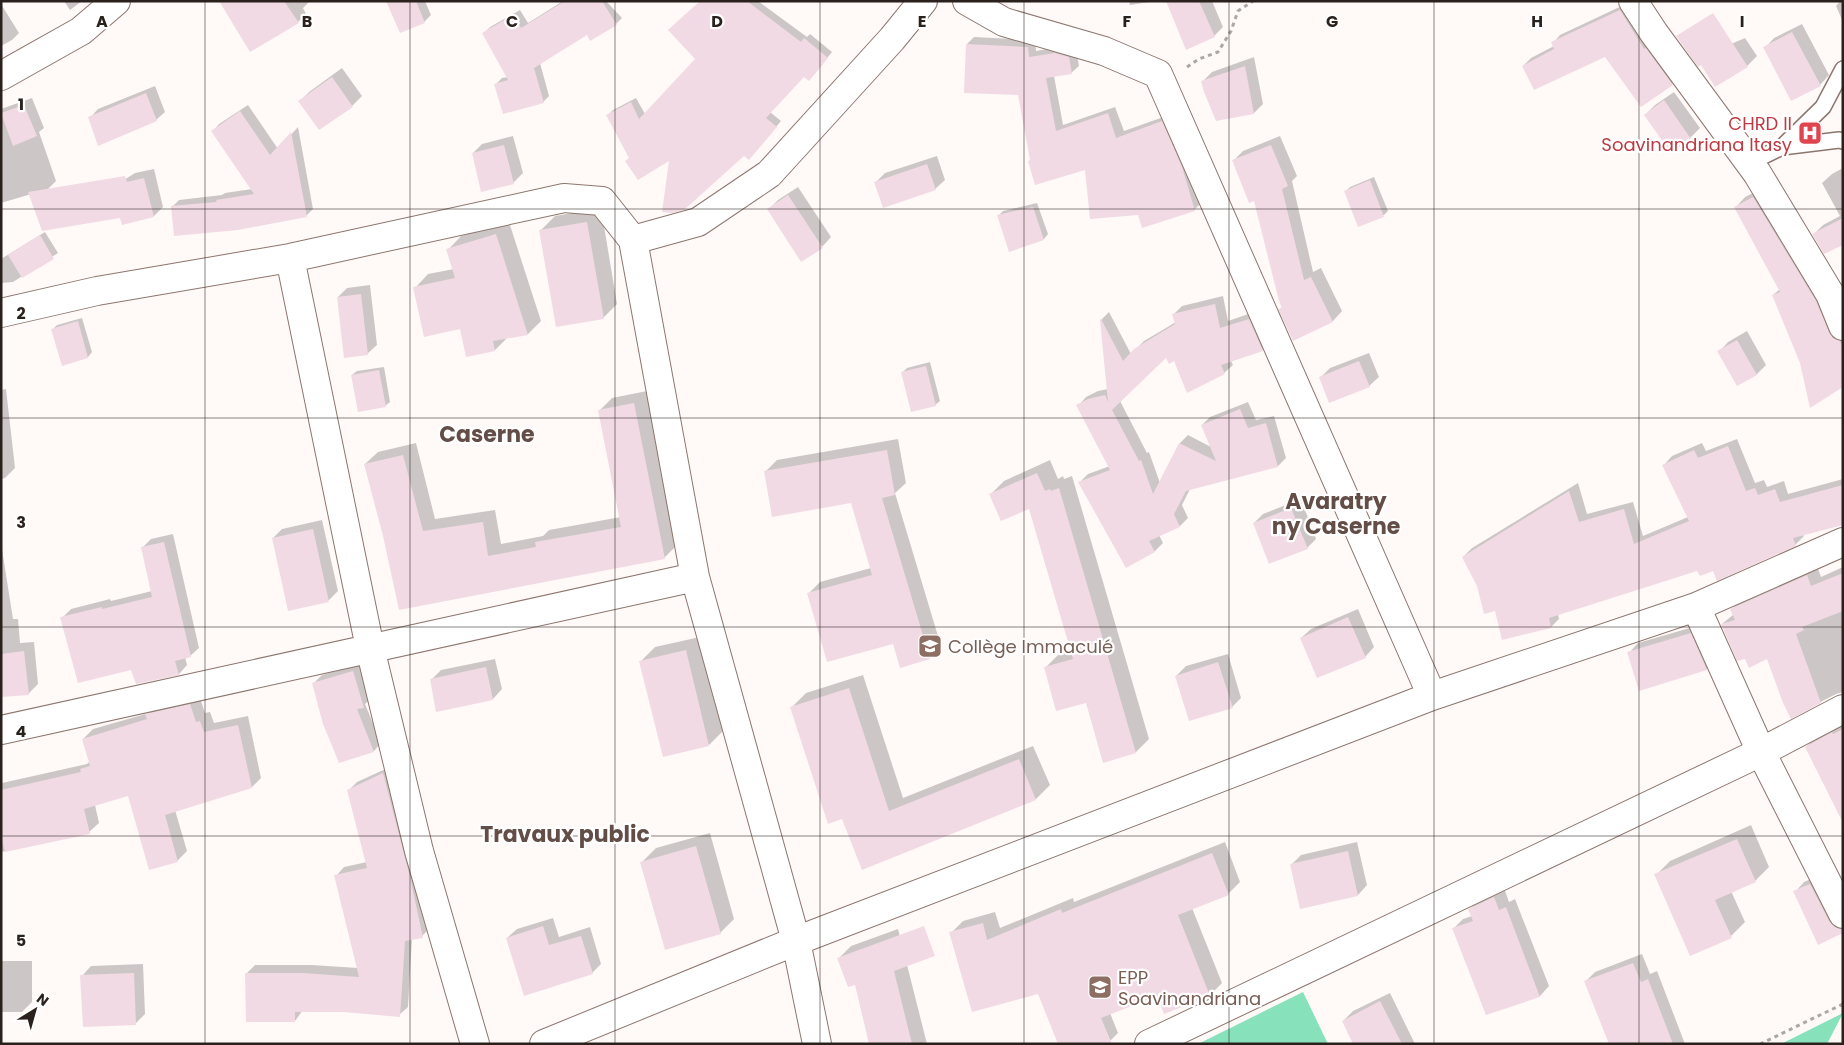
<svg xmlns="http://www.w3.org/2000/svg" width="1844" height="1045" viewBox="0 0 1844 1045" font-family="Poppins,sans-serif">
<rect width="100%" height="100%" fill="#fff9f8"/>
<path fill="#87e2bb" d="M 1303,992 L 1328,1044 L 1198,1044 Z
M 1843,1013 L 1827,1044 L 1781,1044 Z"/>
<path fill="#0003" d="M 64,1 L 82,1 L 70,10 Z
M 232,1 L 310,1 L 303,8 L 306,14 L 298,22 Z
M 388,1 L 425,1 L 431,15 L 424,22 Z
M 563,1 L 606,1 L 622,18 L 616,24 L 587,33 L 540,63 L 549,96 L 543,102 L 496,84 L 502,78 L 508,77 L 484,33 L 490,27 L 520,10 L 528,23 Z
M 701,1 L 758,1 L 807,37 L 810,34 L 832,52 L 814,74 L 804,75 L 770,112 L 781,121 L 754,153 L 670,159 L 608,115 L 613,110 L 636,98 L 645,114 L 696,59 Z
M 1129,1 L 1156,1 L 1130,5 Z
M 1197,1 L 1212,1 L 1223,27 L 1214,36 Z
M 1840,1 L 1843,1 L 1843,22 L 1836,6 Z
M 1628,3 L 1680,76 L 1672,84 L 1605,56 L 1523,66 L 1531,58 L 1554,46 L 1553,43 L 1560,35 Z
M 1,4 L 19,33 L 12,40 L 1,46 Z
M 1802,24 L 1829,75 L 1820,85 L 1765,48 L 1774,38 Z
M 974,37 L 1035,40 L 1036,51 L 1063,46 L 1076,50 L 1079,66 L 1071,73 L 1054,76 L 1063,125 L 1115,107 L 1124,131 L 1169,115 L 1202,202 L 1194,210 L 1139,214 L 1086,168 L 1031,159 L 1019,93 L 967,44 Z
M 1745,38 L 1757,56 L 1747,66 L 1716,85 L 1710,53 Z
M 1254,57 L 1263,104 L 1254,113 L 1216,120 L 1203,81 L 1212,72 Z
M 342,68 L 362,96 L 352,106 L 320,129 L 300,101 L 309,92 Z
M 155,86 L 165,112 L 156,120 L 90,118 L 98,109 Z
M 1674,92 L 1700,128 L 1690,138 L 1671,151 L 1645,115 L 1655,105 Z
M 32,98 L 44,128 L 39,132 L 56,181 L 48,189 L 1,203 L 1,109 Z
M 248,105 L 278,149 L 298,127 L 313,209 L 306,216 L 172,207 L 179,200 L 222,195 L 225,193 L 252,189 L 213,131 L 219,124 Z
M 513,136 L 523,173 L 513,183 L 473,153 L 482,144 Z
M 1280,136 L 1297,176 L 1292,181 L 1313,272 L 1321,268 L 1342,311 L 1333,321 L 1294,340 L 1280,309 L 1283,306 L 1255,199 L 1233,161 L 1243,151 Z
M 937,156 L 945,180 L 935,189 L 876,182 L 885,173 Z
M 1843,168 L 1843,243 L 1814,234 L 1823,225 L 1840,216 L 1822,183 L 1832,174 Z
M 154,169 L 163,207 L 154,216 L 61,220 L 135,173 Z
M 1374,177 L 1388,211 L 1384,215 L 1359,225 L 1346,191 L 1350,187 Z
M 798,187 L 831,237 L 822,247 L 768,210 L 778,200 Z
M 1763,188 L 1843,329 L 1843,386 L 1801,363 L 1773,295 L 1780,289 L 1736,207 L 1745,197 Z
M 1037,203 L 1048,234 L 1044,239 L 1010,250 L 998,216 L 1003,211 Z
M 601,208 L 617,304 L 603,318 L 541,230 L 555,216 Z
M 509,222 L 541,321 L 528,334 L 507,338 L 495,350 L 461,328 L 415,288 L 428,274 L 454,269 L 448,250 L 461,236 Z
M 45,232 L 58,253 L 13,282 L 1,283 L 1,259 Z
M 370,285 L 377,345 L 367,354 L 338,297 L 347,288 Z
M 1223,296 L 1228,321 L 1257,311 L 1271,342 L 1262,350 L 1231,361 L 1233,365 L 1224,373 L 1166,356 L 1120,401 L 1147,453 L 1149,452 L 1160,483 L 1180,443 L 1188,435 L 1211,447 L 1202,425 L 1210,417 L 1248,402 L 1256,420 L 1274,416 L 1286,458 L 1278,466 L 1190,489 L 1182,505 L 1188,518 L 1180,526 L 1159,535 L 1163,543 L 1155,551 L 1126,566 L 1080,482 L 1088,474 L 1110,466 L 1078,406 L 1086,397 L 1098,391 L 1108,389 L 1101,320 L 1109,312 L 1131,354 L 1144,341 L 1176,322 L 1174,314 L 1182,306 Z
M 82,318 L 92,352 L 88,357 L 63,364 L 53,329 L 57,325 Z
M 1747,331 L 1766,365 L 1757,374 L 1737,385 L 1719,352 L 1728,342 Z
M 1369,353 L 1379,377 L 1369,386 L 1320,378 L 1330,368 Z
M 930,362 L 940,401 L 935,405 L 903,372 L 907,368 Z
M 384,367 L 390,402 L 385,406 L 352,375 L 357,371 Z
M 6,389 L 15,468 L 5,478 L 1,479 L 1,390 Z
M 647,391 L 677,545 L 664,558 L 400,608 L 385,536 L 365,464 L 378,452 L 416,443 L 435,519 L 495,510 L 501,544 L 543,536 L 549,530 L 621,517 L 600,410 L 612,398 Z
M 898,439 L 906,483 L 895,493 L 941,646 L 930,657 L 894,642 L 809,593 L 820,582 L 871,568 L 852,502 L 765,472 L 777,460 Z
M 1737,439 L 1755,483 L 1764,480 L 1767,487 L 1784,481 L 1788,494 L 1843,479 L 1843,524 L 1803,534 L 1804,536 L 1795,545 L 1713,569 L 1698,569 L 1558,614 L 1559,619 L 1551,627 L 1496,610 L 1479,585 L 1463,557 L 1472,548 L 1578,483 L 1587,514 L 1633,502 L 1643,536 L 1688,517 L 1664,465 L 1672,456 L 1702,443 L 1706,451 Z
M 1050,460 L 1058,479 L 1063,476 L 1064,479 L 1072,476 L 1149,739 L 1136,752 L 1104,761 L 1086,701 L 1045,668 L 1058,655 L 1072,651 L 1029,507 L 991,494 L 1004,481 Z
M 1301,499 L 1316,539 L 1307,548 L 1254,523 L 1263,514 Z
M 322,520 L 338,591 L 329,600 L 289,609 L 273,538 L 282,529 Z
M 173,534 L 199,648 L 190,656 L 185,657 L 187,665 L 179,674 L 137,683 L 132,668 L 62,618 L 71,609 L 110,599 L 111,601 L 152,591 L 142,548 L 151,539 Z
M 1,543 L 13,619 L 18,619 L 20,643 L 34,642 L 38,684 L 28,694 L 1,696 Z
M 1817,566 L 1821,577 L 1843,567 L 1843,692 L 1836,694 L 1791,717 L 1767,658 L 1745,657 L 1722,624 L 1734,614 L 1732,609 L 1742,599 Z
M 1358,609 L 1374,647 L 1365,657 L 1301,638 L 1311,629 Z
M 1700,625 L 1716,660 L 1707,669 L 1629,653 L 1638,643 Z
M 700,637 L 723,731 L 709,745 L 641,661 L 655,647 Z
M 1228,654 L 1241,698 L 1232,707 L 1176,676 L 1186,666 Z
M 495,659 L 502,689 L 493,699 L 437,711 L 431,680 L 441,670 Z
M 361,664 L 371,699 L 365,704 L 381,743 L 374,751 L 339,761 L 314,683 L 322,675 Z
M 863,675 L 903,798 L 1033,746 L 1050,785 L 1036,799 L 842,818 L 792,707 L 806,693 Z
M 199,695 L 205,713 L 210,712 L 214,723 L 248,716 L 261,778 L 252,787 L 175,810 L 187,851 L 177,861 L 129,794 L 95,805 L 99,823 L 89,832 L 1,852 L 2,783 L 87,764 L 90,761 L 83,739 L 93,729 L 149,713 L 156,705 Z
M 1843,723 L 1843,808 L 1806,747 L 1816,737 Z
M 392,766 L 430,928 L 422,936 L 412,938 L 408,1007 L 399,1015 L 343,1011 L 303,1010 L 295,1021 L 246,974 L 255,965 L 312,965 L 358,968 L 336,876 L 344,867 L 367,862 L 349,790 L 357,782 Z
M 1751,825 L 1769,867 L 1755,881 L 1731,891 L 1745,922 L 1731,936 L 1656,875 L 1670,861 Z
M 710,833 L 734,919 L 720,933 L 642,862 L 656,848 Z
M 1225,842 L 1240,882 L 1228,894 L 1192,908 L 1222,983 L 1210,995 L 1165,1012 L 1142,964 L 973,1010 L 951,933 L 963,921 L 995,912 L 1000,928 L 1073,898 L 1074,902 Z
M 1357,842 L 1367,885 L 1358,895 L 1292,864 L 1301,855 Z
M 1820,875 L 1843,917 L 1843,932 L 1819,943 L 1795,892 L 1804,882 Z
M 1504,888 L 1509,902 L 1515,899 L 1549,986 L 1540,996 L 1486,1014 L 1454,928 L 1463,919 L 1472,916 L 1470,909 L 1479,900 Z
M 553,918 L 559,937 L 590,927 L 601,964 L 592,973 L 507,938 L 517,929 Z
M 898,929 L 927,1044 L 871,1044 L 856,983 L 839,958 L 851,946 Z
M 1642,954 L 1650,974 L 1657,971 L 1685,1044 L 1610,1044 L 1585,982 L 1595,972 Z
M 1,961 L 32,961 L 32,1002 L 22,1012 L 1,1012 Z
M 143,964 L 145,1014 L 136,1023 L 82,976 L 91,966 Z
M 1390,993 L 1415,1044 L 1355,1044 L 1343,1021 L 1353,1011 Z
M 1108,1008 L 1118,1033 L 1110,1041 L 1059,1044 Z"/>
<path fill="#f2dae5" d="M 219,1 L 284,1 L 299,23 L 250,52 Z
M 386,1 L 416,1 L 425,23 L 400,33 Z
M 565,1 L 602,1 L 617,25 L 590,41 L 587,35 L 534,68 L 544,103 L 503,114 L 494,84 L 508,80 L 482,33 L 513,15 L 521,28 Z
M 700,1 L 747,1 L 801,42 L 804,38 L 828,58 L 809,81 L 804,77 L 766,118 L 777,127 L 749,160 L 744,156 L 684,210 L 672,213 L 662,212 L 669,161 L 638,180 L 625,161 L 629,158 L 606,115 L 631,102 L 639,119 L 695,59 L 668,30 Z
M 1166,1 L 1199,1 L 1215,37 L 1186,50 Z
M 1620,10 L 1644,49 L 1646,48 L 1673,85 L 1641,107 L 1605,57 L 1534,90 L 1522,66 L 1554,49 L 1551,42 Z
M 1713,13 L 1748,67 L 1715,87 L 1701,65 L 1698,67 L 1676,36 Z
M 1792,32 L 1821,86 L 1791,101 L 1763,47 Z
M 966,44 L 1028,47 L 1029,57 L 1055,53 L 1069,57 L 1072,74 L 1046,78 L 1056,131 L 1108,113 L 1116,138 L 1162,121 L 1182,167 L 1195,211 L 1142,228 L 1138,215 L 1090,219 L 1085,170 L 1035,185 L 1028,161 L 1030,160 L 1018,95 L 964,93 Z
M 1245,66 L 1254,114 L 1216,121 L 1204,92 L 1201,81 Z
M 332,77 L 353,107 L 319,130 L 298,101 Z
M 146,93 L 157,121 L 98,146 L 88,117 Z
M 1664,100 L 1691,139 L 1671,153 L 1644,115 Z
M 24,105 L 37,136 L 13,146 L 1,113 Z
M 240,111 L 270,155 L 291,132 L 307,217 L 238,230 L 174,236 L 171,206 L 217,202 L 216,200 L 254,194 L 211,131 Z
M 504,145 L 514,184 L 481,192 L 472,153 Z
M 1271,145 L 1288,186 L 1282,189 L 1304,280 L 1311,277 L 1333,322 L 1293,341 L 1278,309 L 1282,308 L 1279,301 L 1254,201 L 1249,203 L 1232,160 Z
M 927,164 L 936,190 L 883,208 L 874,182 Z
M 125,176 L 127,182 L 144,178 L 154,217 L 122,225 L 120,218 L 42,231 L 28,192 Z
M 1370,180 L 1384,217 L 1358,227 L 1344,191 Z
M 788,195 L 823,248 L 801,262 L 767,209 Z
M 1753,197 L 1816,301 L 1829,332 L 1833,338 L 1840,341 L 1843,348 L 1843,387 L 1810,408 L 1800,363 L 1772,295 L 1780,292 L 1734,207 Z
M 1033,207 L 1044,240 L 1009,252 L 997,215 Z
M 1843,218 L 1843,245 L 1824,254 L 1812,234 Z
M 587,222 L 604,319 L 556,327 L 539,230 Z
M 496,234 L 528,335 L 493,341 L 495,351 L 466,357 L 460,329 L 424,337 L 413,287 L 455,278 L 446,249 Z
M 40,235 L 54,259 L 22,278 L 8,255 Z
M 361,294 L 368,355 L 344,358 L 337,297 Z
M 1215,304 L 1220,328 L 1249,319 L 1263,351 L 1221,365 L 1225,374 L 1187,393 L 1174,361 L 1169,364 L 1166,358 L 1112,410 L 1139,461 L 1141,460 L 1153,494 L 1179,443 L 1216,461 L 1201,425 L 1240,409 L 1248,428 L 1266,423 L 1278,467 L 1186,491 L 1174,514 L 1180,527 L 1149,541 L 1155,552 L 1126,568 L 1078,482 L 1110,470 L 1076,405 L 1088,399 L 1105,395 L 1108,402 L 1100,320 L 1101,319 L 1123,361 L 1134,349 L 1175,324 L 1172,314 Z
M 78,321 L 88,358 L 62,366 L 51,329 Z
M 1737,340 L 1757,375 L 1737,386 L 1717,351 Z
M 1359,361 L 1370,387 L 1329,403 L 1319,377 Z
M 926,366 L 936,406 L 911,412 L 901,372 Z
M 379,370 L 386,407 L 358,412 L 351,375 Z
M 634,403 L 665,559 L 399,610 L 383,536 L 364,464 L 403,455 L 423,531 L 483,522 L 488,556 L 536,547 L 535,542 L 621,527 L 598,410 Z
M 1728,446 L 1746,491 L 1755,488 L 1758,495 L 1775,489 L 1780,502 L 1843,485 L 1843,525 L 1793,538 L 1796,546 L 1717,581 L 1713,571 L 1700,576 L 1697,571 L 1549,618 L 1551,628 L 1502,640 L 1495,611 L 1484,614 L 1477,586 L 1462,557 L 1569,491 L 1579,522 L 1624,509 L 1634,544 L 1689,521 L 1662,465 L 1694,450 L 1698,458 Z
M 887,450 L 895,495 L 882,498 L 930,659 L 900,668 L 893,644 L 827,662 L 807,593 L 872,575 L 851,503 L 772,517 L 764,471 Z
M 1037,473 L 1045,491 L 1050,489 L 1051,491 L 1059,488 L 1136,753 L 1103,763 L 1086,703 L 1056,711 L 1044,667 L 1073,659 L 1029,509 L 1001,521 L 989,494 Z
M 1291,508 L 1308,549 L 1269,564 L 1253,523 Z
M 313,529 L 329,602 L 288,611 L 272,538 Z
M 164,542 L 191,657 L 175,661 L 179,675 L 136,684 L 131,670 L 78,683 L 60,617 L 102,607 L 102,609 L 152,597 L 141,547 Z
M 1843,573 L 1843,611 L 1802,627 L 1804,630 L 1796,634 L 1821,703 L 1791,719 L 1783,703 L 1767,659 L 1749,668 L 1745,659 L 1737,661 L 1721,624 L 1735,620 L 1730,609 L 1807,575 L 1811,586 Z
M 1348,617 L 1366,658 L 1317,678 L 1300,638 Z
M 1691,633 L 1707,670 L 1639,691 L 1627,652 Z
M 686,650 L 709,746 L 663,757 L 639,661 Z
M 24,651 L 29,695 L 1,697 L 1,654 Z
M 1218,662 L 1233,708 L 1189,721 L 1175,676 Z
M 486,667 L 493,700 L 436,712 L 430,679 Z
M 353,671 L 364,708 L 357,709 L 374,752 L 339,763 L 323,724 L 312,683 Z
M 849,688 L 889,811 L 1019,759 L 1036,800 L 862,870 L 842,819 L 828,824 L 790,707 Z
M 190,704 L 196,722 L 200,721 L 204,732 L 238,725 L 252,788 L 165,815 L 178,862 L 149,870 L 128,796 L 84,809 L 90,834 L 5,852 L 1,836 L 1,790 L 81,772 L 80,769 L 90,766 L 82,739 L 147,719 L 145,714 Z
M 1843,729 L 1843,823 L 1805,747 L 1832,732 L 1833,734 Z
M 383,773 L 410,877 L 423,938 L 405,941 L 400,1017 L 343,1012 L 295,1012 L 295,1022 L 246,1022 L 245,973 L 303,973 L 359,977 L 334,875 L 367,868 L 347,790 Z
M 1737,839 L 1756,882 L 1715,900 L 1732,938 L 1690,956 L 1654,874 Z
M 696,846 L 721,934 L 665,950 L 640,862 Z
M 1348,851 L 1358,896 L 1300,909 L 1290,864 Z
M 1212,853 L 1229,895 L 1178,915 L 1210,996 L 1164,1014 L 1157,996 L 1101,1018 L 1112,1044 L 1058,1044 L 1038,994 L 972,1012 L 949,932 L 983,923 L 987,940 L 1061,909 L 1062,913 Z
M 1810,884 L 1829,921 L 1835,927 L 1843,930 L 1843,933 L 1818,945 L 1793,891 Z
M 1494,897 L 1499,910 L 1506,907 L 1540,997 L 1486,1015 L 1452,928 L 1473,921 L 1468,909 Z
M 543,926 L 549,945 L 581,936 L 593,974 L 524,996 L 506,938 Z
M 924,926 L 935,956 L 894,971 L 912,1044 L 869,1044 L 855,985 L 848,987 L 837,958 Z
M 1633,963 L 1641,982 L 1648,979 L 1673,1044 L 1609,1044 L 1584,981 Z
M 134,973 L 136,1025 L 83,1027 L 80,975 Z
M 1380,1001 L 1402,1044 L 1353,1044 L 1342,1021 Z"/>
<g fill="none" stroke-linecap="round" stroke-linejoin="round">
<g stroke="#8d766e" stroke-width="18">
<path id="service" d="M 1782,147 L 1823,107 L 1843,69
M 1749,163 L 1782,147 L 1839,140 L 1843,141"/>
</g>
<g stroke="#8d766e" stroke-width="30">
<path id="minor" d="M 967,1 L 1004,22 L 1104,51 L 1158,74 L 1432,696
M 1633,1 L 1654,33 L 1757,173 L 1830,294 L 1843,326
M 1,76 L 81,31 L 116,1
M 633,240 L 698,222 L 769,174 L 892,39 L 923,1
M 290,258 L 370,648 L 419,851 L 475,1044
M 1,313 L 97,291 L 290,258 L 564,198 L 602,201 L 633,240 L 695,577 L 796,941 L 817,1044
M 1696,607 L 1761,752 L 1843,914
M 1,730 L 695,577
M 544,1044 L 796,941 L 1432,696 L 1696,607 L 1843,542
M 1149,1044 L 1761,752 L 1843,709"/>
</g>
<path stroke="#ada6a4" stroke-width="3" stroke-dasharray="4 4" stroke-linecap="butt" d="M 1187,67 L 1199,59 L 1218,52 L 1231,31 L 1238,11 L 1253,1
M 1760,1044 L 1843,1004"/>
<use href="#service" stroke="#fff" stroke-width="15"/>
<use href="#minor" stroke="#fff" stroke-width="28"/>
</g>
<path fill="none" stroke="#2a211d" stroke-width="1" stroke-opacity="0.55" d="M 205,1 L 205,1044M 410,1 L 410,1044M 615,1 L 615,1044M 820,1 L 820,1044M 1024,1 L 1024,1044M 1229,1 L 1229,1044M 1434,1 L 1434,1044M 1639,1 L 1639,1044M 1,209 L 1843,209M 1,418 L 1843,418M 1,627 L 1843,627M 1,836 L 1843,836"/>
<defs>
<g id="hospital-square" transform="scale(1.25)"><rect x="-9" y="-9" width="18" height="18" rx="4" fill="#e0444e" stroke="#fff"/><path d="M-5-5h3v3.5h4V-5h3V5h-3V1.5h-4V5h-3Z" fill="#fff"/></g>
<g id="school-square" transform="scale(1.25)"><rect x="-9" y="-9" width="18" height="18" rx="4" fill="#8d6e63" stroke="#fff"/><path d="M0-5L7-2L0 1L-7-2ZM-4 1L0 2.5L4 1V4Q0 6-4 4Z" fill="#fff"/></g>
</defs>
<g fill-rule="evenodd">
<use href="#hospital-square" x="1810" y="133"/>
<use href="#school-square" x="930" y="646"/>
<use href="#school-square" x="1100" y="987"/>
</g>
<g text-anchor="middle" dominant-baseline="central" stroke-width="4.5" stroke-linejoin="round" paint-order="stroke">
<g font-size="18" fill="#be3a42" stroke="#fff" text-anchor="end">
<text x="1792" y="123">CHRD II<tspan x="1792" dy="21">Soavinandriana Itasy</tspan></text>
</g>
<g font-size="18" fill="#785e54" stroke="#fff" text-anchor="start">
<text x="948" y="646">Collège Immaculé</text>
<text x="1118" y="977">EPP<tspan x="1118" dy="21">Soavinandriana</tspan></text>
</g>
<g font-size="22" font-weight="bold" fill="#634e47" stroke="#fff">
<text x="487" y="434">Caserne</text>
<text x="1336" y="501">Avaratry<tspan x="1336" dy="25">ny Caserne</tspan></text>
<text x="565" y="834">Travaux public</text>
</g>
</g>
<g font-size="16" text-anchor="middle" font-weight="bold" fill="#2a211d" stroke="#fff" stroke-width="4.5" stroke-linejoin="round" paint-order="stroke">
<text x="102" y="27">A</text>
<text x="307" y="27">B</text>
<text x="512" y="27">C</text>
<text x="717" y="27">D</text>
<text x="922" y="27">E</text>
<text x="1127" y="27">F</text>
<text x="1332" y="27">G</text>
<text x="1537" y="27">H</text>
<text x="1742" y="27">I</text>
<text x="21" y="110">1</text>
<text x="21" y="319">2</text>
<text x="21" y="528">3</text>
<text x="21" y="737">4</text>
<text x="21" y="946">5</text>
</g>
<rect width="1844" height="1045" fill="none" stroke="#2a211d" stroke-width="5"/>
<g transform="translate(35 1010) rotate(37)" stroke="#ffffff" stroke-width="4" paint-order="stroke">
<path d="M0-4L9 19L0 12L-9 19Z" fill="#2a211d"/>
<text y="-8" font-size="14" font-weight="bold" text-anchor="middle" fill="#2a211d">N</text>
</g>
</svg>
